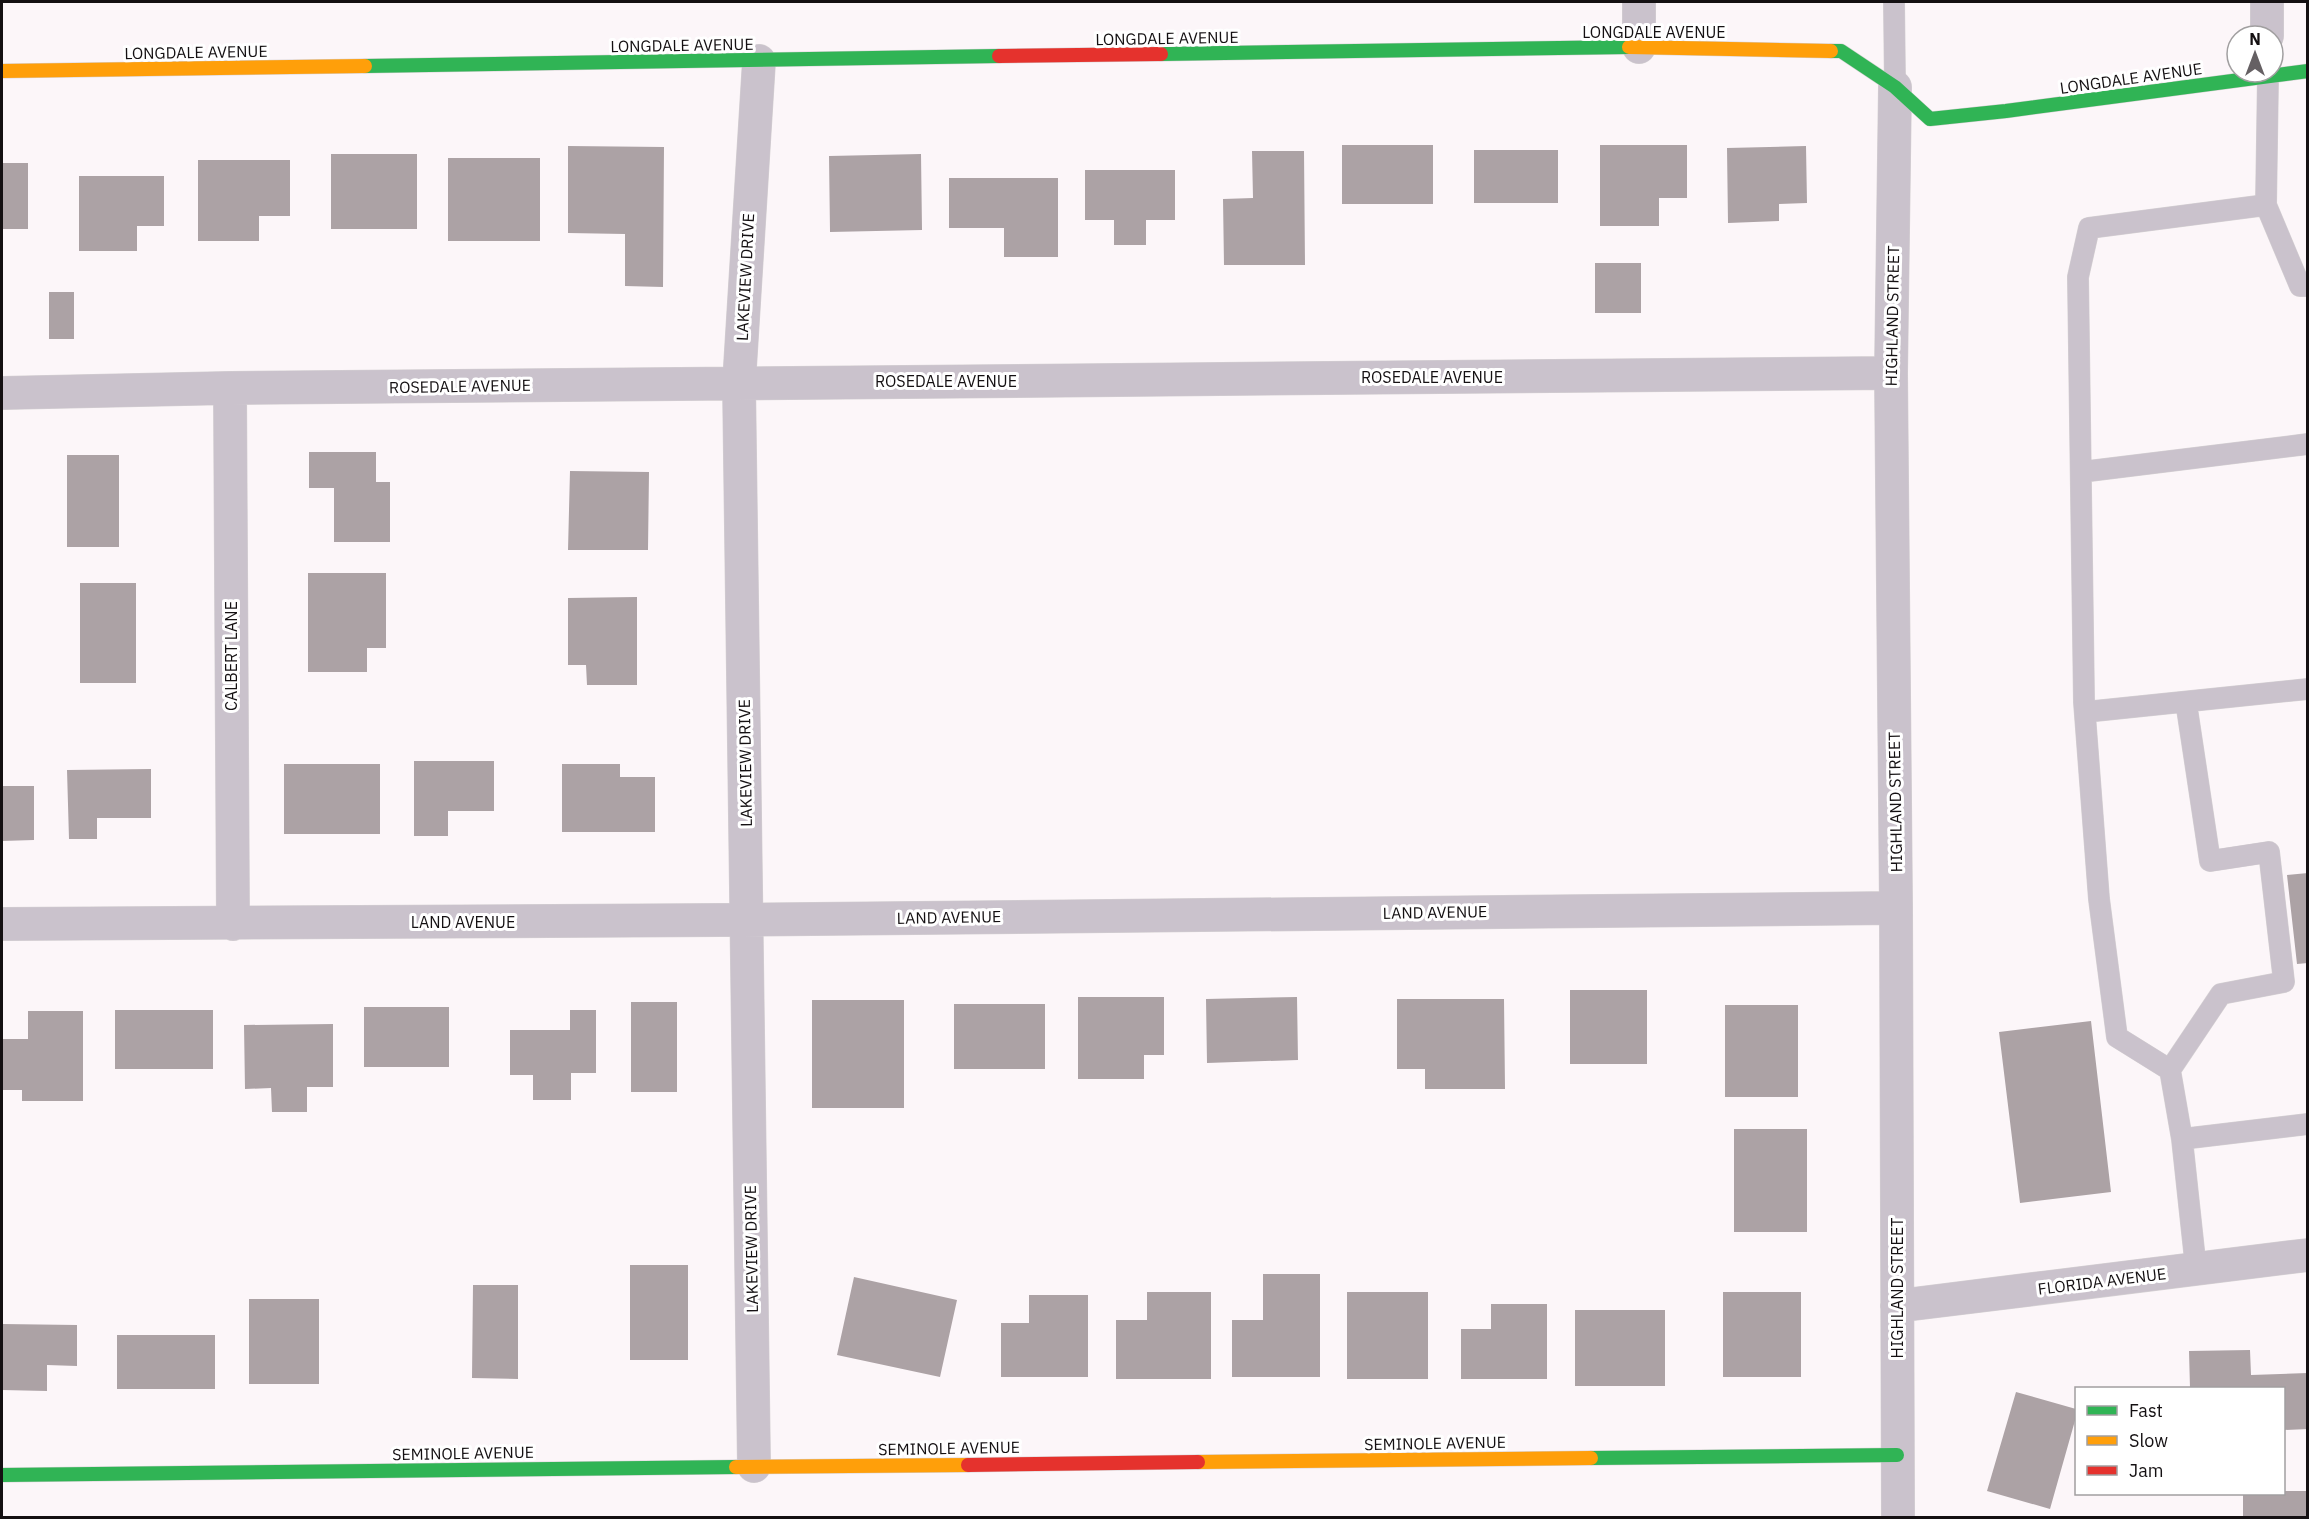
<svg xmlns="http://www.w3.org/2000/svg" width="2309" height="1519" viewBox="0 0 2309 1519" font-family="'IBM Plex Sans',sans-serif">
<rect width="100%" height="100%" fill="#fcf6f9"/>
<path fill="#aca2a5" d="M 1342,145 L 1433,145 L 1433,204 L 1342,204 Z
M 1600,145 L 1687,145 L 1687,198 L 1659,198 L 1659,226 L 1600,226 Z
M 568,146 L 664,147 L 663,287 L 625,286 L 625,234 L 568,233 Z
M 1806,146 L 1807,203 L 1779,204 L 1779,221 L 1728,223 L 1727,148 Z
M 1474,150 L 1558,150 L 1558,203 L 1474,203 Z
M 1252,151 L 1304,151 L 1305,265 L 1224,265 L 1223,199 L 1253,198 Z
M 331,154 L 417,154 L 417,229 L 331,229 Z
M 921,154 L 922,230 L 830,232 L 829,156 Z
M 448,158 L 540,158 L 540,241 L 448,241 Z
M 198,160 L 290,160 L 290,216 L 259,216 L 259,241 L 198,241 Z
M 2,163 L 28,163 L 28,229 L 2,229 Z
M 1085,170 L 1175,170 L 1175,220 L 1146,220 L 1146,245 L 1114,245 L 1114,220 L 1085,220 Z
M 79,176 L 164,176 L 164,226 L 137,226 L 137,251 L 79,251 Z
M 949,178 L 1058,178 L 1058,257 L 1004,257 L 1004,228 L 949,228 Z
M 1595,263 L 1641,263 L 1641,313 L 1595,313 Z
M 49,292 L 74,292 L 74,339 L 49,339 Z
M 309,452 L 376,452 L 376,482 L 390,482 L 390,542 L 334,542 L 334,488 L 309,488 Z
M 67,455 L 119,455 L 119,547 L 67,547 Z
M 570,471 L 649,472 L 648,550 L 568,550 Z
M 308,573 L 386,573 L 386,648 L 367,648 L 367,672 L 308,672 Z
M 80,583 L 136,583 L 136,683 L 80,683 Z
M 637,597 L 637,685 L 587,685 L 586,665 L 568,665 L 568,598 Z
M 414,761 L 494,761 L 494,811 L 448,811 L 448,836 L 414,836 Z
M 284,764 L 380,764 L 380,834 L 284,834 Z
M 562,764 L 620,764 L 620,777 L 655,777 L 655,832 L 562,832 Z
M 151,769 L 151,818 L 97,818 L 97,839 L 69,839 L 67,770 Z
M 2,786 L 34,786 L 34,840 L 2,841 Z
M 2308,873 L 2308,963 L 2297,964 L 2287,875 Z
M 1570,990 L 1647,990 L 1647,1064 L 1570,1064 Z
M 1078,997 L 1164,997 L 1164,1055 L 1144,1055 L 1144,1079 L 1078,1079 Z
M 1297,997 L 1298,1060 L 1207,1063 L 1206,999 Z
M 1397,999 L 1504,999 L 1505,1089 L 1425,1089 L 1425,1069 L 1397,1069 Z
M 812,1000 L 904,1000 L 904,1108 L 812,1108 Z
M 631,1002 L 677,1002 L 677,1092 L 631,1092 Z
M 954,1004 L 1045,1004 L 1045,1069 L 954,1069 Z
M 1725,1005 L 1798,1005 L 1798,1097 L 1725,1097 Z
M 364,1007 L 449,1007 L 449,1067 L 364,1067 Z
M 115,1010 L 213,1010 L 213,1069 L 115,1069 Z
M 570,1010 L 596,1010 L 596,1073 L 571,1073 L 571,1100 L 533,1100 L 533,1075 L 510,1075 L 510,1030 L 570,1030 Z
M 28,1011 L 83,1011 L 83,1101 L 22,1101 L 22,1090 L 2,1090 L 2,1039 L 28,1039 Z
M 2091,1021 L 2111,1192 L 2020,1203 L 1999,1032 Z
M 333,1024 L 333,1087 L 307,1087 L 307,1112 L 272,1112 L 271,1088 L 245,1089 L 244,1025 Z
M 1734,1129 L 1807,1129 L 1807,1232 L 1734,1232 Z
M 630,1265 L 688,1265 L 688,1360 L 630,1360 Z
M 1263,1274 L 1320,1274 L 1320,1377 L 1232,1377 L 1232,1320 L 1263,1320 Z
M 854,1277 L 957,1300 L 940,1377 L 837,1355 Z
M 473,1285 L 518,1285 L 518,1379 L 472,1378 Z
M 1147,1292 L 1211,1292 L 1211,1379 L 1116,1379 L 1116,1320 L 1147,1320 Z
M 1347,1292 L 1428,1292 L 1428,1379 L 1347,1379 Z
M 1723,1292 L 1801,1292 L 1801,1377 L 1723,1377 Z
M 1029,1295 L 1088,1295 L 1088,1377 L 1001,1377 L 1001,1323 L 1029,1323 Z
M 249,1299 L 319,1299 L 319,1384 L 249,1384 Z
M 1491,1304 L 1547,1304 L 1547,1379 L 1461,1379 L 1461,1329 L 1491,1329 Z
M 1575,1310 L 1665,1310 L 1665,1386 L 1575,1386 Z
M 2,1324 L 77,1325 L 77,1366 L 47,1365 L 47,1391 L 2,1390 Z
M 117,1335 L 215,1335 L 215,1389 L 117,1389 Z
M 2250,1350 L 2251,1375 L 2308,1373 L 2308,1429 L 2284,1430 L 2284,1388 L 2190,1388 L 2189,1351 Z
M 2016,1392 L 2076,1409 L 2076,1417 L 2050,1509 L 1987,1491 Z
M 2284,1491 L 2308,1491 L 2308,1518 L 2243,1518 L 2243,1494 L 2284,1494 Z"/>
<g fill="none" stroke-linecap="round" stroke-linejoin="round">
<g stroke="#d6d2d4" stroke-width="22">
<path id="lane" d="M 1894,2 L 1895,87
M 2266,205 L 2268,76
M 2081,472 L 2308,444
M 2085,712 L 2308,689
M 2170,1070 L 2117,1037 L 2099,899 L 2084,702 L 2078,277 L 2089,228 L 2266,205 L 2300,286 L 2308,286
M 2182,1139 L 2170,1070 L 2221,994 L 2284,982 L 2269,852 L 2210,861 L 2186,702
M 2196,1269 L 2182,1139 L 2308,1124"/>
</g>
<g stroke="#d6d2d4" stroke-width="34">
<path id="street" d="M 1639,2 L 1639,47
M 2267,2 L 2267,36
M 1895,87 L 1891,373 L 1896,908 L 1898,1518
M 230,388 L 233,924
M 2,393 L 230,388 L 1891,373
M 2,924 L 721,920 L 1896,908
M 1897,1306 L 2308,1255
M 754,1466 L 739,383 L 759,61"/>
</g>
<g stroke="#d6d2d4" stroke-width="15">
<path id="fast" d="M 1831,51 L 1841,51 L 1895,87 L 1930,119 L 2006,111 L 2308,71
M 1161,54 L 1629,47
M 365,66 L 999,56
M 1591,1458 L 1897,1455
M 2,1475 L 736,1467"/>
</g>
<g stroke="#d6d2d4" stroke-width="15">
<path id="slow" d="M 1629,47 L 1831,51
M 2,71 L 365,66
M 1198,1462 L 1591,1458
M 736,1467 L 968,1465"/>
</g>
<g stroke="#d6d2d4" stroke-width="15">
<path id="jam" d="M 999,56 L 1161,54
M 968,1465 L 1198,1462"/>
</g>
<use href="#lane" stroke="#cac2cc" stroke-width="21"/>
<use href="#street" stroke="#cac2cc" stroke-width="33"/>
<use href="#fast" stroke="#30b455" stroke-width="14"/>
<use href="#slow" stroke="#ff9f0a" stroke-width="14"/>
<use href="#jam" stroke="#e5322d" stroke-width="14"/>
</g>
<g text-anchor="middle" dominant-baseline="central" stroke-width="6" stroke-linejoin="round" paint-order="stroke">
<g font-size="16" fill="#141012" stroke="#fff">
<text x="1654" y="32">LONGDALE AVENUE</text>
<text transform="translate(1167 38) rotate(-1)">LONGDALE AVENUE</text>
<text transform="translate(682 45) rotate(-1)">LONGDALE AVENUE</text>
<text transform="translate(196 52) rotate(-1)">LONGDALE AVENUE</text>
<text transform="translate(2131 78) rotate(-8)">LONGDALE AVENUE</text>
<text transform="translate(745 277) rotate(-87)">LAKEVIEW DRIVE</text>
<text transform="translate(1892 316) rotate(-89)">HIGHLAND STREET</text>
<text x="1432" y="377">ROSEDALE AVENUE</text>
<text x="946" y="381">ROSEDALE AVENUE</text>
<text transform="translate(460 386) rotate(-1)">ROSEDALE AVENUE</text>
<text transform="translate(231 656) rotate(-90)">CALBERT LANE</text>
<text transform="translate(745 763) rotate(-91)">LAKEVIEW DRIVE</text>
<text transform="translate(1895 802) rotate(-91)">HIGHLAND STREET</text>
<text transform="translate(1435 912) rotate(-1)">LAND AVENUE</text>
<text transform="translate(949 917) rotate(-1)">LAND AVENUE</text>
<text x="463" y="922">LAND AVENUE</text>
<text transform="translate(751 1249) rotate(-91)">LAKEVIEW DRIVE</text>
<text transform="translate(2102 1281) rotate(-7)">FLORIDA AVENUE</text>
<text transform="translate(1897 1288) rotate(-90)">HIGHLAND STREET</text>
<text transform="translate(1435 1443) rotate(-1)">SEMINOLE AVENUE</text>
<text transform="translate(949 1448) rotate(-1)">SEMINOLE AVENUE</text>
<text transform="translate(463 1453) rotate(-1)">SEMINOLE AVENUE</text>
</g>
</g>
<rect width="2309" height="1519" fill="none" stroke="#141012" stroke-width="6"/>
<rect x="2075" y="1387" width="210" height="108" fill="#ffffff" stroke="#a19fa0" stroke-width="1.5"/>
<rect x="2087" y="1406" width="30" height="9" fill="#30b455" stroke="#a19fa0" stroke-width="1.5"/>
<text x="2129" y="1417" font-size="18" fill="#141012">Fast</text>
<rect x="2087" y="1436" width="30" height="9" fill="#ff9f0a" stroke="#a19fa0" stroke-width="1.5"/>
<text x="2129" y="1447" font-size="18" fill="#141012">Slow</text>
<rect x="2087" y="1466" width="30" height="9" fill="#e5322d" stroke="#a19fa0" stroke-width="1.5"/>
<text x="2129" y="1477" font-size="18" fill="#141012">Jam</text>
<g transform="translate(2255 54)"><circle r="28" fill="#ffffff" stroke="#a19fa0" stroke-width="1.5"/>
<path d="M0-4.5L10 22L0 15L-10 22Z" fill="#656063"/>
<text y="-9" font-size="16" font-weight="bold" text-anchor="middle" fill="#141012">N</text>
</g>
</svg>
